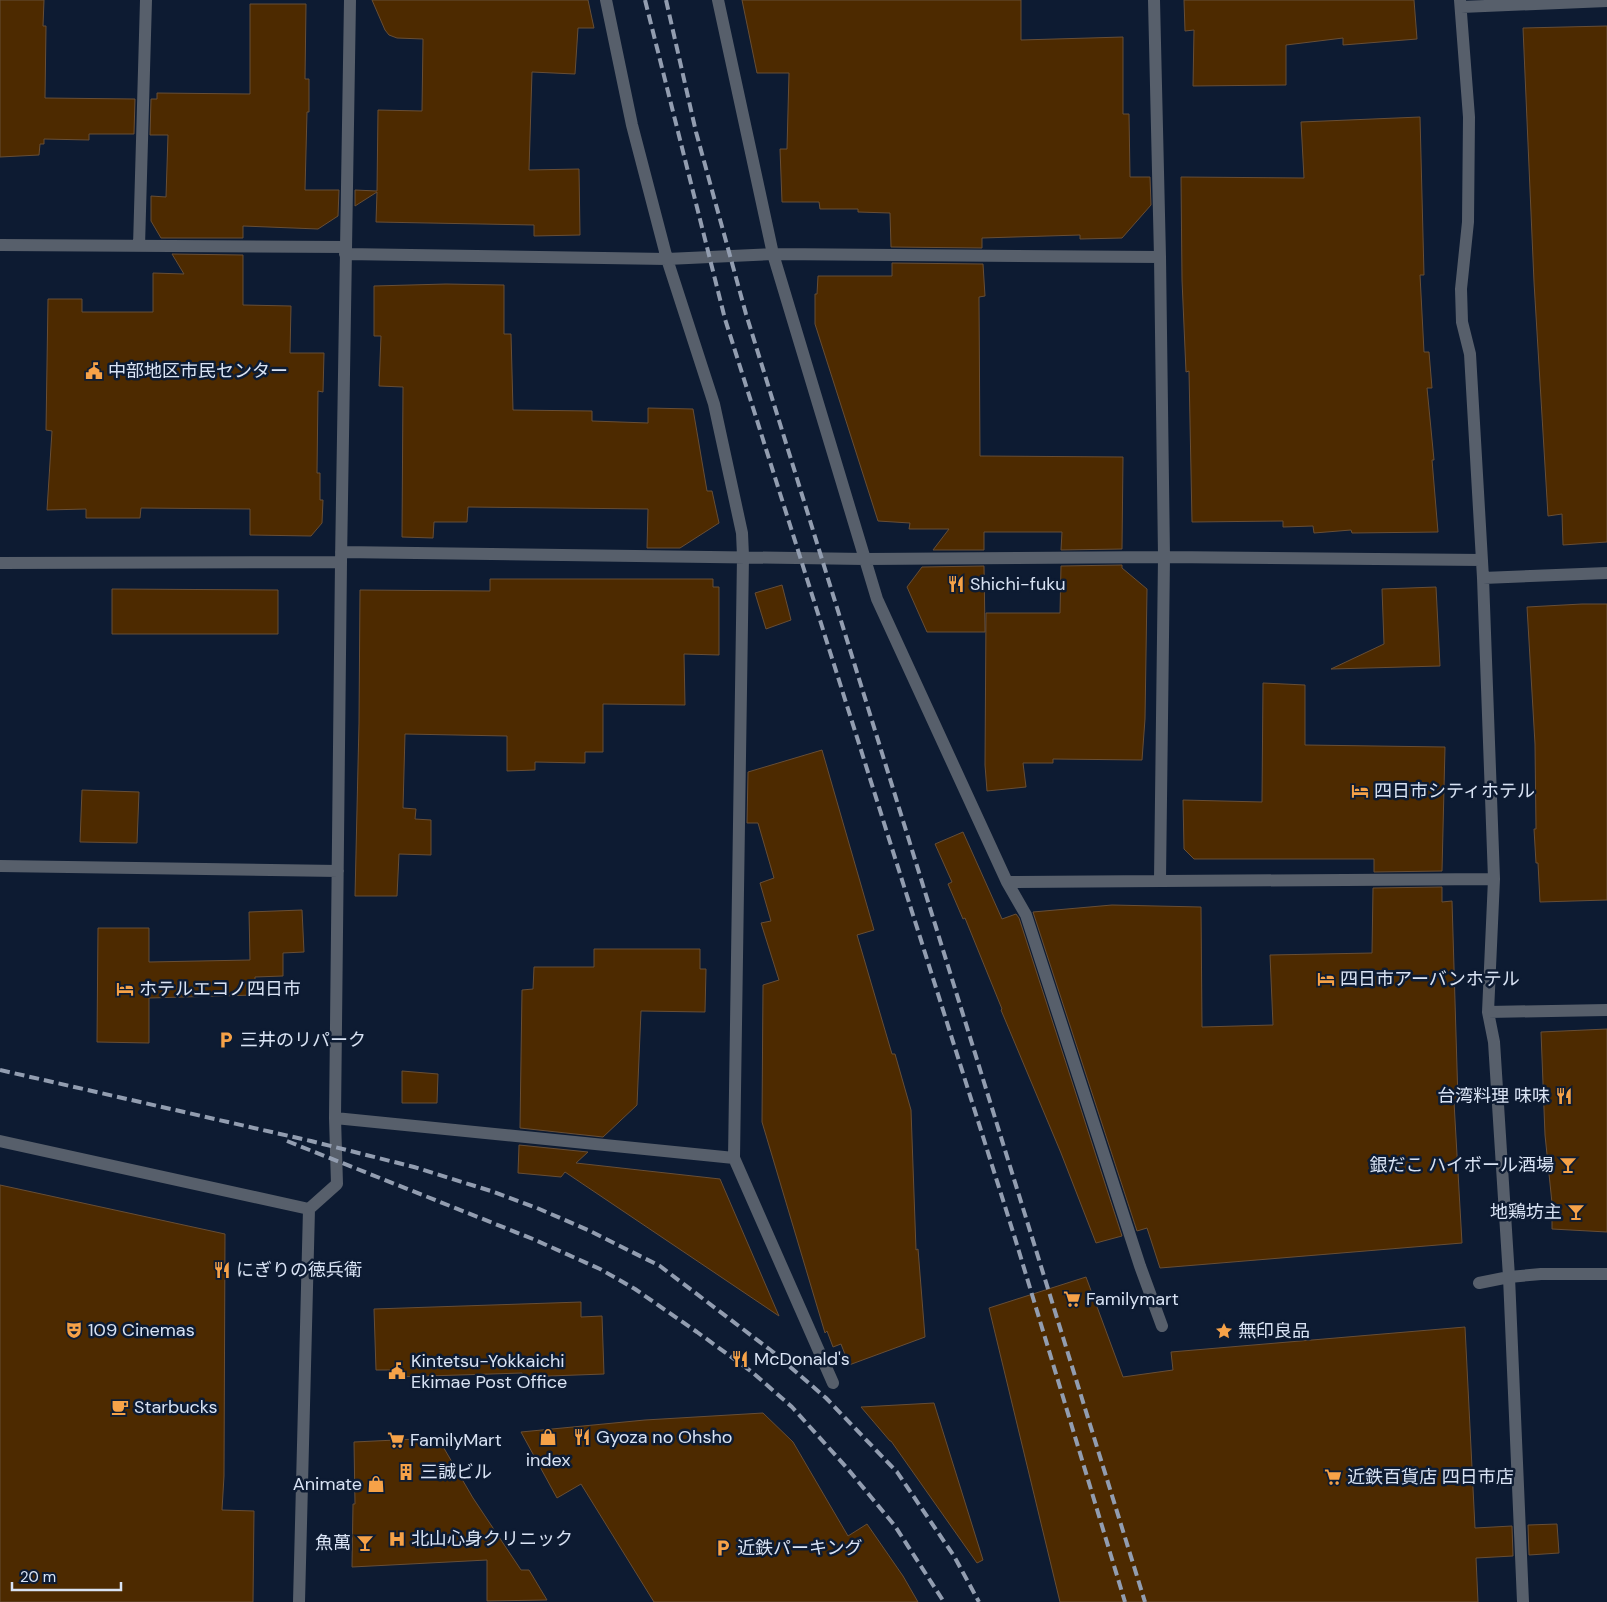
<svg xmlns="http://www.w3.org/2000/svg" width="1607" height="1602" viewBox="0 0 1607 1602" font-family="'DM Sans','Noto Sans JP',sans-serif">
<rect width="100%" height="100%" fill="#0d1b32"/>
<path fill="#4d2a00" stroke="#674e36" d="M 0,0 L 44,0 L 43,26 L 46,26 L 45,98 L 135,99 L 134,134 L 89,134 L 89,140 L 44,139 L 44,144 L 40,144 L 39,155 L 0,157 Z
M 372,0 L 588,0 L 594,28 L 578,28 L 575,74 L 532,72 L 529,170 L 579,169 L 580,235 L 534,236 L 534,225 L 376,222 L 377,192 L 355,206 L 355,190 L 377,191 L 378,110 L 422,111 L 423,39 L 397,38 L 389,35 L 385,30 Z
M 742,0 L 1021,0 L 1021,40 L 1123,37 L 1123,114 L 1129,114 L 1130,177 L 1150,177 L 1151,205 L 1122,238 L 1080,239 L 1080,235 L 982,238 L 982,248 L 891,247 L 890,213 L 858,212 L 858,209 L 820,209 L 819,202 L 782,202 L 780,149 L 787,149 L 789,73 L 757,73 Z
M 1184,0 L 1414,0 L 1417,39 L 1343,45 L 1343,38 L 1286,45 L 1286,85 L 1193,86 L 1194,30 L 1185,31 Z
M 250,4 L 306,4 L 305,79 L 309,79 L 309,112 L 307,112 L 305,190 L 339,190 L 338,216 L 318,229 L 243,226 L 243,238 L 161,238 L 151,221 L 151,196 L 166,197 L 168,135 L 150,135 L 151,99 L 157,99 L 157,93 L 250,94 Z
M 1607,26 L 1607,542 L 1563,545 L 1562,514 L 1548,516 L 1534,282 L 1523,28 Z
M 1420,117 L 1424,275 L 1420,275 L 1424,352 L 1429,352 L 1432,388 L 1427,388 L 1434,460 L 1432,460 L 1438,532 L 1352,533 L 1351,530 L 1314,533 L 1313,526 L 1283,527 L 1283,521 L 1192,522 L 1189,371 L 1186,372 L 1182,280 L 1181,177 L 1304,178 L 1301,122 Z
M 172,254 L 243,255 L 243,305 L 291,306 L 290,353 L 324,353 L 323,392 L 318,391 L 317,473 L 320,473 L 320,500 L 323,500 L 322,523 L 311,536 L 250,535 L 250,509 L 141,508 L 140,518 L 86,518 L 86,509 L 47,510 L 52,431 L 46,430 L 48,299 L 82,299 L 82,312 L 153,312 L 153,273 L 184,274 Z
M 892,263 L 983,264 L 985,296 L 979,297 L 980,456 L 1123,457 L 1122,549 L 1061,550 L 1062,532 L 984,532 L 984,550 L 933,550 L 949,529 L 909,529 L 910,523 L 878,521 L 815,324 L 815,294 L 817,294 L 818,276 L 892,276 Z
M 446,284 L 504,285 L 504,334 L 511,334 L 513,410 L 592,411 L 592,421 L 648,423 L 648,408 L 693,409 L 707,491 L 712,491 L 719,523 L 680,548 L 647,548 L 648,509 L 468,507 L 467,522 L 434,522 L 433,538 L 402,537 L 403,387 L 379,386 L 381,336 L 374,336 L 374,286 Z
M 1122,565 L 1122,568 L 1147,589 L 1145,719 L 1142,760 L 1053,759 L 1053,763 L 1023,763 L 1026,787 L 987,791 L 985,765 L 986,613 L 1060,613 L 1061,566 Z
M 984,566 L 985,632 L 927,632 L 907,587 L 922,567 Z
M 490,579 L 713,579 L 713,587 L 719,587 L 719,655 L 684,654 L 685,705 L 603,704 L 603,752 L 585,752 L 585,763 L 535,762 L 535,770 L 507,771 L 507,736 L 405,734 L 403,808 L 416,809 L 415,819 L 431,820 L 431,855 L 399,854 L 397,896 L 355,896 L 359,723 L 360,590 L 490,591 Z
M 782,585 L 791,620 L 766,629 L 755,593 Z
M 1436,587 L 1440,666 L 1331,669 L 1384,644 L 1382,589 Z
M 112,589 L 278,590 L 278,634 L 112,634 Z
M 1582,604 L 1607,604 L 1607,900 L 1540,902 L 1538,863 L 1536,863 L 1534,829 L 1536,829 L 1535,744 L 1527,607 Z
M 1263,683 L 1305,685 L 1305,745 L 1445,747 L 1442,871 L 1374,872 L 1374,859 L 1194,859 L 1184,849 L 1183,800 L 1262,802 Z
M 822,750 L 874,930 L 857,935 L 892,1054 L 895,1054 L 911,1110 L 916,1250 L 918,1249 L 925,1337 L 849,1365 L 841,1344 L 833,1347 L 827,1331 L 825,1333 L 762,1122 L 763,985 L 779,980 L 761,923 L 771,921 L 760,883 L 774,878 L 758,823 L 747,823 L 748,772 Z
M 82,790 L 139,792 L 137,843 L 80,842 Z
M 963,832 L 1002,919 L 1016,914 L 1019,918 L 1122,1236 L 1096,1243 L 1061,1153 L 1001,1010 L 1002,1009 L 965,918 L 963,919 L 948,884 L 952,882 L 935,844 Z
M 1442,887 L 1442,902 L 1452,901 L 1458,1101 L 1454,1102 L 1462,1243 L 1160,1268 L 1147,1228 L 1137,1231 L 1033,912 L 1112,905 L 1201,907 L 1202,1027 L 1273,1025 L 1270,955 L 1372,953 L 1373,888 Z
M 302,910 L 304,952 L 283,953 L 283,976 L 255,977 L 255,995 L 149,998 L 149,1043 L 97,1042 L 98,928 L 149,928 L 149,962 L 250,960 L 249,912 Z
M 594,949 L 700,949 L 700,969 L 706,969 L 705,1012 L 641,1011 L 637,1105 L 603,1137 L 520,1128 L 522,990 L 533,989 L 534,967 L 594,967 Z
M 1607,1029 L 1607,1232 L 1552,1229 L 1552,1203 L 1545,1135 L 1541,1032 Z
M 402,1071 L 438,1074 L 437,1103 L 402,1103 Z
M 519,1145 L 588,1152 L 576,1163 L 720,1179 L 779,1316 L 565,1172 L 561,1177 L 518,1173 Z
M 0,1185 L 225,1234 L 224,1476 L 222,1510 L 254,1511 L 253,1602 L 0,1602 Z
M 1086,1277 L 1123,1377 L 1173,1370 L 1171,1352 L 1465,1327 L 1475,1528 L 1512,1526 L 1513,1556 L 1476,1558 L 1478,1602 L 1060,1602 L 989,1308 Z
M 581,1302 L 581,1317 L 602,1316 L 604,1374 L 522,1377 L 522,1373 L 396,1377 L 396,1370 L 376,1370 L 374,1309 Z
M 934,1403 L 983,1560 L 977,1563 L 891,1441 L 890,1441 L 861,1407 Z
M 763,1413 L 793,1442 L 848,1536 L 867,1524 L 903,1576 L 918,1602 L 654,1602 L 581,1484 L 557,1498 L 521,1432 L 645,1420 Z
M 438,1438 L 473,1498 L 521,1570 L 529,1570 L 547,1600 L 487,1601 L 487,1560 L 352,1567 L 353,1504 L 355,1504 L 354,1442 Z
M 1557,1524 L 1559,1553 L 1529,1555 L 1528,1525 Z"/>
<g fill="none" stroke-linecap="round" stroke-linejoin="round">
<path stroke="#575f6b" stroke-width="12" d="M 606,0 L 632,125 L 667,259 L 714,404 L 742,533 L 743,556 L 734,1158 L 833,1383
M 718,0 L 773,254 L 877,599 L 1007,882 L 1026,915 L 1140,1266 L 1162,1326
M 1154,0 L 1160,257 L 1164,557 L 1160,880
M 1460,0 L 1469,117 L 1468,222 L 1461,289 L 1462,322 L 1470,354 L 1483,578 L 1494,879 L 1488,1012 L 1494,1042 L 1509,1277 L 1523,1602
M 1461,7 L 1607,1
M 0,245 L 345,247
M 139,246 L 146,0
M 345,254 L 667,259 L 773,254 L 1160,257
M 341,552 L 865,559 L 1164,557 L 1482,560
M 0,563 L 341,562
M 1483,578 L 1607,573
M 0,866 L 338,871
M 1007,882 L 1494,879
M 1488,1012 L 1607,1010
M 335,1118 L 734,1158
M 0,1141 L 309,1209
M 1479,1283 L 1509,1277 L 1541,1274 L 1607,1274
M 299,1602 L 309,1209 L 337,1184 L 335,1118 L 341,562 L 350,0"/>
<path stroke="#929db0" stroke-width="4" stroke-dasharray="10 5" stroke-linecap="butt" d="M 645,0 L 725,319 L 1014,1235 L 1125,1602
M 666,0 L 696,132 L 746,314 L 1145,1602
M 0,1070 L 311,1141 L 414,1167 L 491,1191 L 537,1208 L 588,1230 L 660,1266 L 773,1352 L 826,1398 L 897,1472 L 954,1556 L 979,1602
M 287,1141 L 533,1239 L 600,1269 L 635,1289 L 697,1332 L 752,1372 L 792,1407 L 847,1468 L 895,1526 L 944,1602"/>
</g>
<defs>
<g id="civic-bare" transform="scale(1.35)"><path d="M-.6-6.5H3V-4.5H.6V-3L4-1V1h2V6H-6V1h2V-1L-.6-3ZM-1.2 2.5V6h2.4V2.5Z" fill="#f6a248" stroke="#0d1b32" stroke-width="2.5" paint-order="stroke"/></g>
<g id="restaurant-bare" transform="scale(1.35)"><path d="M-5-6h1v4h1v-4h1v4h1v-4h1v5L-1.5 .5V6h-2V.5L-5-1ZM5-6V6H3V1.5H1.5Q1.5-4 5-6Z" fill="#f6a248" stroke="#0d1b32" stroke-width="2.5" paint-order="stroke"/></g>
<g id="hotel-bare" transform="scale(1.35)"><path d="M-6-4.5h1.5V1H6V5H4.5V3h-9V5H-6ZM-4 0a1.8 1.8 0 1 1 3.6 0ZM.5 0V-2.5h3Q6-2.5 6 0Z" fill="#f6a248" stroke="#0d1b32" stroke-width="2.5" paint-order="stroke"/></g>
<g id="parking-bare" transform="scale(1.35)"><path d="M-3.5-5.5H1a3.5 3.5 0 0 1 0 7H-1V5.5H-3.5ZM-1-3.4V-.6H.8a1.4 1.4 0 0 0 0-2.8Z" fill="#f6a248" stroke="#0d1b32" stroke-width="2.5" paint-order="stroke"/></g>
<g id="bar-bare" transform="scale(1.35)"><path d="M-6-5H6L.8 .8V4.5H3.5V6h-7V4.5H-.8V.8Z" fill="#f6a248" stroke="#0d1b32" stroke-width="2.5" paint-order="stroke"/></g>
<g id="supermarket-bare" transform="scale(1.35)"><path d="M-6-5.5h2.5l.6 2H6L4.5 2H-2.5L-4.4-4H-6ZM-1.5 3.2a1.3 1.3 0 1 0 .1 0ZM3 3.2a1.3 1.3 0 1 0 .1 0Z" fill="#f6a248" stroke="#0d1b32" stroke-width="2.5" paint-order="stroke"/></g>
<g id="theatre-bare" transform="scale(1.35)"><path d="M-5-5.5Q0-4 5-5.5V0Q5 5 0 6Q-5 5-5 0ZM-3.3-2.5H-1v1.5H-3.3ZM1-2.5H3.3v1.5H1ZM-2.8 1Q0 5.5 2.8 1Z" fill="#f6a248" stroke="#0d1b32" stroke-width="2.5" paint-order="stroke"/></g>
<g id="sight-bare" transform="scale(1.35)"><path d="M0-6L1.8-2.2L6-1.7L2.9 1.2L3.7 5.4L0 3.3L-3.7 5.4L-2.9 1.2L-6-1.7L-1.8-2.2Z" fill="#f6a248" stroke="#0d1b32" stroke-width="2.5" paint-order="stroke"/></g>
<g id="cafe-bare" transform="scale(1.35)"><path d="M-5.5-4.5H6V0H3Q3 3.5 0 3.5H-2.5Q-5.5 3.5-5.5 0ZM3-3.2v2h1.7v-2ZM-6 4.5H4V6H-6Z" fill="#f6a248" stroke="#0d1b32" stroke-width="2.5" paint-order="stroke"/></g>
<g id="shop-bare" transform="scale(1.35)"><path d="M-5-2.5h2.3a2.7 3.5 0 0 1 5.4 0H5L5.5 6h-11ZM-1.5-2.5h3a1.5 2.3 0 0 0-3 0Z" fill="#f6a248" stroke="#0d1b32" stroke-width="2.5" paint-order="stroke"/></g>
<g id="building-bare" transform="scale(1.35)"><path d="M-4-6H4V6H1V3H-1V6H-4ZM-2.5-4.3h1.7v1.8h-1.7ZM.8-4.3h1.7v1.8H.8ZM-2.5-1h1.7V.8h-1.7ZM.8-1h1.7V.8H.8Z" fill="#f6a248" stroke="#0d1b32" stroke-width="2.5" paint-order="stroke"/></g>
<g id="hospital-bare" transform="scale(1.35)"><path d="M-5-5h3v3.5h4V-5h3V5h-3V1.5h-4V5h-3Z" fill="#f6a248" stroke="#0d1b32" stroke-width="2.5" paint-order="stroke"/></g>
</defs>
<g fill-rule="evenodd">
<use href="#civic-bare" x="94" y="371"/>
<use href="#restaurant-bare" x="956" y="584"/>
<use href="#hotel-bare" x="1360" y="791"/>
<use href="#hotel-bare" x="1326" y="979"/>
<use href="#hotel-bare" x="125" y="989"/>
<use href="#parking-bare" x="226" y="1040"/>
<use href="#restaurant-bare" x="1564" y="1096"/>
<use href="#bar-bare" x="1568" y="1165"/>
<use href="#bar-bare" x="1576" y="1212"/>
<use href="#restaurant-bare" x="222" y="1270"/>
<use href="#supermarket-bare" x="1072" y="1299"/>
<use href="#theatre-bare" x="74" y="1330"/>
<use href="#sight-bare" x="1224" y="1331"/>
<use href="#restaurant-bare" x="740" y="1359"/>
<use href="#civic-bare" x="397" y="1371"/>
<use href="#cafe-bare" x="120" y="1407"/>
<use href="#shop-bare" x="548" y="1437"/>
<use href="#restaurant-bare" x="582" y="1437"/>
<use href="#supermarket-bare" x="396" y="1440"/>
<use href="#building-bare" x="406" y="1472"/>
<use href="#supermarket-bare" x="1333" y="1477"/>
<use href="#shop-bare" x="376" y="1484"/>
<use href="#hospital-bare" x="397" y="1539"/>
<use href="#bar-bare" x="365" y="1543"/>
<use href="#parking-bare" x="723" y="1548"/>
</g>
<g text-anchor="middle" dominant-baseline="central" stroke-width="5" stroke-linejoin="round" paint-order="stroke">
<g font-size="18" fill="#d9e3f4" stroke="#0d1b32" text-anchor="start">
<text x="108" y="371">中部地区市民センター</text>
<text x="970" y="584">Shichi-fuku</text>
<text x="1374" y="791">四日市シティホテル</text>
<text x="1340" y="979">四日市アーバンホテル</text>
<text x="139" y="989">ホテルエコノ四日市</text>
<text x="240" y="1040">三井のリパーク</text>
<text x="1550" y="1096" text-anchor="end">台湾料理 味味</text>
<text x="1554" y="1165" text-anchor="end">銀だこ ハイボール酒場</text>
<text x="1562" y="1212" text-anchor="end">地鶏坊主</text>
<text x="236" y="1270">にぎりの徳兵衛</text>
<text x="1086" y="1299">Familymart</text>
<text x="88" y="1330">109 Cinemas</text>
<text x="1238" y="1331">無印良品</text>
<text x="754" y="1359">McDonald's</text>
<text x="411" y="1361">Kintetsu-Yokkaichi<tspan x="411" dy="21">Ekimae Post Office</tspan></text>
<text x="134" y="1407">Starbucks</text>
<text x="596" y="1437">Gyoza no Ohsho</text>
<text x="410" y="1440">FamilyMart</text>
<text x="548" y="1460" text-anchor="middle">index</text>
<text x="420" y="1472">三誠ビル</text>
<text x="1347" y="1477">近鉄百貨店 四日市店</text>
<text x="362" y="1484" text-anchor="end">Animate</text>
<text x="411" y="1539">北山心身クリニック</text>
<text x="351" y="1543" text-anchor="end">魚萬</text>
<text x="737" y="1548">近鉄パーキング</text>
</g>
</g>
<path d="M12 1582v8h109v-8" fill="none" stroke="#d9e3f4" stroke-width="2.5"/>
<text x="20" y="1582" font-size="15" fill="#d9e3f4" stroke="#0d1b32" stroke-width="4" paint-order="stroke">20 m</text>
</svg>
